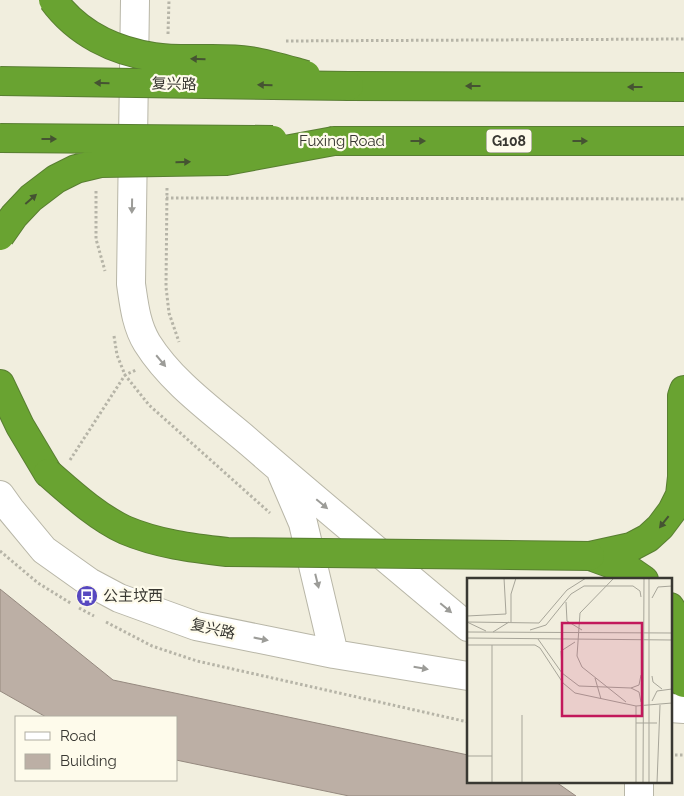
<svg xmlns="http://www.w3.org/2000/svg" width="684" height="796" viewBox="0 0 684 796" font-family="Raleway,'Noto Sans SC',sans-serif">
<rect width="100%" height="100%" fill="#f1eede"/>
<path fill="#bcafa5" stroke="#95897f" d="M 0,589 L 113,680 L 468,755 L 468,782 L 556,782 L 576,796 L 349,796 L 176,760 L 176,717 L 46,717 L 0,691 Z"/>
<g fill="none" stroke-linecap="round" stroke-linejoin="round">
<g stroke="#b8b6a7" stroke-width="30">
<path id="secondary" d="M 135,0 L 131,284 C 134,304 136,325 147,343 C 172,383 214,412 250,443 C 322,505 395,566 468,627
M 282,474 L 303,523 L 334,654
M 0,495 L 10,509 L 44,550 L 89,582 L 119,598 L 196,626 L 334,654 L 468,676
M 670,708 L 684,709
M 639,796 L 639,782"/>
</g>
<g stroke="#587e31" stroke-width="30">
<path id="highway" d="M 349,86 L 684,87
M 334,141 L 684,141
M 0,384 L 20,426 L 48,473
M 590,556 L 631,547 L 648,538 L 660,527 L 672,511 L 680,495 L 682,477 L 682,396 L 684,390
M 590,556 L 631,571 L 644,580
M 670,607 C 684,627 681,656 682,679 L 684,683"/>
</g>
<path stroke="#b6b4a7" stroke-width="3" stroke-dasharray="2.5 2.5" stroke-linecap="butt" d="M 168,34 L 169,0
M 286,41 L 684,39
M 167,188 L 166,287 L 169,313 L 179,342
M 96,191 L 96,239 L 105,271
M 166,198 L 684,199
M 114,336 L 117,355 L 125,375 L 149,405 L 270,513
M 70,460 L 125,375 L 136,370
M 0,551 L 38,583 L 72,604
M 79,608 L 94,616
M 106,622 L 152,646 L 197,661 L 468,722
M 670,755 L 684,755"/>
<use href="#secondary" stroke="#fff" stroke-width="28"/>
<use href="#highway" stroke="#69a331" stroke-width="28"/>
<g stroke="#587e31" stroke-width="30" stroke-linecap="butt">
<path id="highway-bridge" d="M 53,0 C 77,33 114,51 154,57 C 185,62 219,56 250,61 C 269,64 288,70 306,75
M 0,81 L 349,86
M 0,138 L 273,140
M 0,236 L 14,216 L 31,198 L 56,179 L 76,169 L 101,163 L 226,161 L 334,141
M 48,473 C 71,493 97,517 125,530 C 158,544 192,548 227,552 L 590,556"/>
</g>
<use href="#highway-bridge" stroke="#69a331" stroke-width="28"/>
</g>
<defs><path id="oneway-solid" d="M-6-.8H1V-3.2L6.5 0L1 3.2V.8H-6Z" transform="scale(1.25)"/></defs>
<g fill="#455332">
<use href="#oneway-solid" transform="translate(198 59) rotate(-178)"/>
<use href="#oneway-solid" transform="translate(102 83) rotate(-179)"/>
<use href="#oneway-solid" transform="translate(265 85) rotate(-179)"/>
<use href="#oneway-solid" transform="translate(473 86) rotate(-180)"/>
<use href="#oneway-solid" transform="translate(635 87) rotate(-180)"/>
<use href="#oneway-solid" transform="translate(49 139)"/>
<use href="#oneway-solid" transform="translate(418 141)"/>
<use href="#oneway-solid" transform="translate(580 141)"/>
<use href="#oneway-solid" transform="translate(183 162) rotate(-1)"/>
<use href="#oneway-solid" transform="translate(31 199) rotate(-41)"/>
<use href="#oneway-solid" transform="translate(664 522) rotate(128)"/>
</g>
<g fill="#9c9c98">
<use href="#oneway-solid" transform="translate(132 206) rotate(91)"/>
<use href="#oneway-solid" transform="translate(161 361) rotate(50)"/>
<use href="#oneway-solid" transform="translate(322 504) rotate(40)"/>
<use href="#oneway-solid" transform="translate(317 581) rotate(76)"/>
<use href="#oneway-solid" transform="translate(446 608) rotate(40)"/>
<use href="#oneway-solid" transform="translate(261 639) rotate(11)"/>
<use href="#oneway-solid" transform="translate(421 668) rotate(10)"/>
</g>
<defs>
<g id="bus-disc" transform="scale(1.125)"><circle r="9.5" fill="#5748c0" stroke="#fefbeb"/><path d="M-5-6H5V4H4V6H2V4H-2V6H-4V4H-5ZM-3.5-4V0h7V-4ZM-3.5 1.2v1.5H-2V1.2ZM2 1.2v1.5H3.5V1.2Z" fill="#fff"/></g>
</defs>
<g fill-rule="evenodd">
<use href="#bus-disc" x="87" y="596"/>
</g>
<g text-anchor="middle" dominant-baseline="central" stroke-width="4.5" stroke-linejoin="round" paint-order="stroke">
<rect fill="#fefbeb" stroke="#74726a" stroke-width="1" x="486.5" y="129.5" width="45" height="23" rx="4"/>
<g font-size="14" font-weight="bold" fill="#393832">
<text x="509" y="141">G108</text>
</g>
<g font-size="15" fill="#393832" stroke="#fefbeb">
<text transform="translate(174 84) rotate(1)">复兴路</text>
<text x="342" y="141">Fuxing Road</text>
<text transform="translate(213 629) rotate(13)">复兴路</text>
</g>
<g font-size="15" fill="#393832" stroke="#fefbeb" text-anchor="start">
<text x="103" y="596">公主坟西</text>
</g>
</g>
<g transform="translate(467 578)">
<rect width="205" height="205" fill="#f1eede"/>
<path fill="none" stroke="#a7a599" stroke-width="1" d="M 147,0 L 113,35 L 110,78 L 115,89 L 159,124M 182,0 L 182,205M 185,20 L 191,9 L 205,8M 99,24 L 100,43 L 115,52M 0,38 L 39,36 L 37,0M 0,44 L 72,45 L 100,12 L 119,0M 0,44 L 19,53M 44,44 L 44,16 L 49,0M 63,52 L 79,47 L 104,16 L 117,8 L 166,8 L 173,13 L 174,19M 0,54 L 205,55M 26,54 L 42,44M 0,60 L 205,62M 71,61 L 95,95 L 112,108 L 164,110 L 172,107 L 174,97M 0,67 L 68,67 L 73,70 L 96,105 L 108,115 L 169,128 L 205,125M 95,91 L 94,73 L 108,64M 185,98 L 186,104 L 195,111M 128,100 L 134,121M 164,110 L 172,114 L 174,124M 185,123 L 190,113 L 205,111M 169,145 L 190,145M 0,178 L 25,178M 25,205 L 25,67M 55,205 L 55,137M 169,205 L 169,128M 176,205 L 177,0M 190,205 L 193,127"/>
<path fill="#c2185b" fill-opacity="0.15" stroke="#c2185b" stroke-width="2.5" d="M 95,45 L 175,45 L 175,138 L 95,138 Z"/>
<rect width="205" height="205" fill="none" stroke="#393832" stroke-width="2.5"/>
</g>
<rect x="15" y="716" width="162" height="65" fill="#fefbeb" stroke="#afada1"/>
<rect x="25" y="732" width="25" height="8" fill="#ffffff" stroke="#afada1"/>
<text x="60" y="741" font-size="15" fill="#393832">Road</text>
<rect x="25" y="754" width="25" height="15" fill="#bcafa5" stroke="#afada1"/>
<text x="60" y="766" font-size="15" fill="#393832">Building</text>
</svg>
